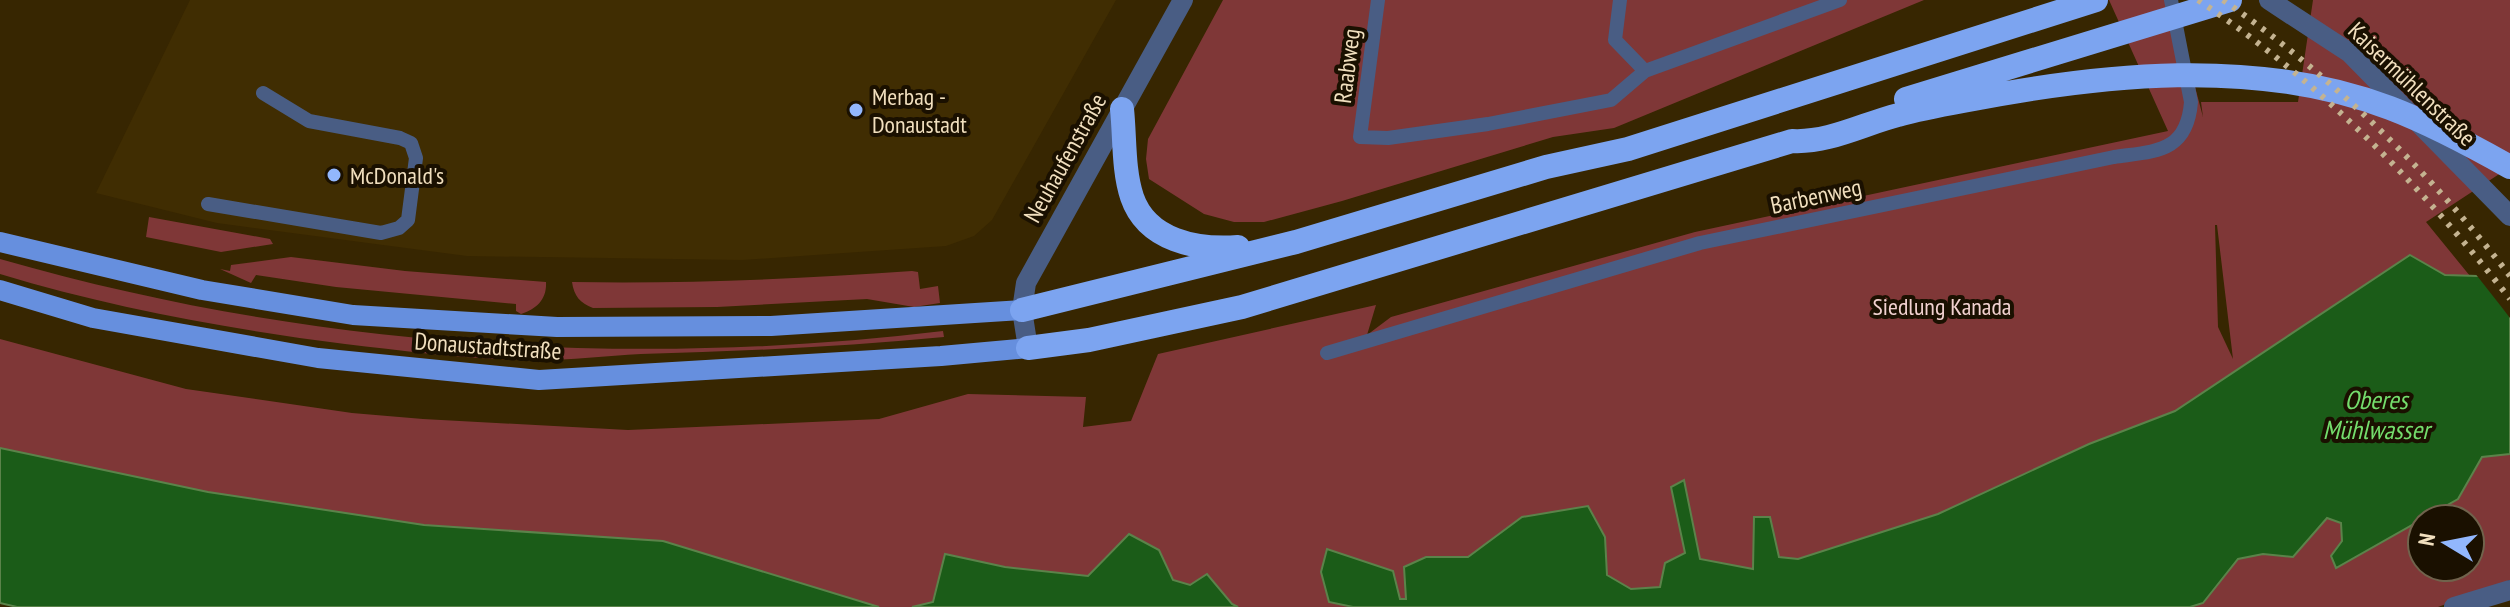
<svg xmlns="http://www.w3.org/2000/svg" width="2510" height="607" viewBox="0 0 2510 607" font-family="'PT Sans Narrow',sans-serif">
<rect width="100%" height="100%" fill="#372601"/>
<path fill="#402d02" d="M 190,0 L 1116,0 L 992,220 L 974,236 L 946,246 L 742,260 L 467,256 L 217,223 L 96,193 Z"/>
<path fill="#7f3737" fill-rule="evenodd" d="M 1223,0 L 1924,0 L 1614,128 L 1553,137 L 1342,201 L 1264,222 L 1234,222 L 1204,214 L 1149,179 L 1146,159 L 1148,139 Z
M 2109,0 L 2172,0 L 2203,117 L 2201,102 L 2298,102 L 2313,0 L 2510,0 L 2510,167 L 2426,222 L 2470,276 L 2444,275 L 2410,255 L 2175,411 L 2089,444 L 1938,514 L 1798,559 L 1778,557 L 1770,517 L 1754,517 L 1754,569 L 1700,559 L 1684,481 L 1671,487 L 1685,554 L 1665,563 L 1660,587 L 1631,589 L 1607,575 L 1605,537 L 1522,517 L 1468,557 L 1426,557 L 1405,567 L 1407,599 L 1353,607 L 1238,607 L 1232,604 L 1207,575 L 1190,586 L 1173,580 L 1159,550 L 1089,576 L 1004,567 L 946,555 L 933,602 L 912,607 L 879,607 L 663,541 L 424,525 L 208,492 L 0,448 L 0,339 L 186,389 L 352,413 L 423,419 L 628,430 L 879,419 L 968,394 L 1086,397 L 1083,427 L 1131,421 L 1158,354 L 1376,305 L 1367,335 L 1391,317 L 1695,232 L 2168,131 ZM 2215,225 L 2217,225 L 2233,359 L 2218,327 Z
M 149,217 L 270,239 L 273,244 L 221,252 L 146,237 Z
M 291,257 L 405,271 L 546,282 C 547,299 537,309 521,314 L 516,311 L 516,304 L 336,287 L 256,275 L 251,283 L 220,269 L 230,271 L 231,265 Z
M 0,259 C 306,347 628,369 943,331 L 944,337 C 843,347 743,351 641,354 C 603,356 564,361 526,360 C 466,359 405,351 345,344 C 229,329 112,308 0,274 Z
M 912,271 L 918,272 L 920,289 L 938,286 L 940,303 L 914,307 L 867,299 L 717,307 L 593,308 C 580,303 574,296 572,282 C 686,284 798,279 912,271 Z
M 2510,454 L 2510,580 L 2438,607 L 2190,607 L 2203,603 L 2237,559 L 2263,554 L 2293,557 L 2327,518 L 2341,522 L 2343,541 L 2336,568 L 2422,519 L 2422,567 L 2470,567 L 2470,519 L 2423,519 L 2458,499 L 2482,457 Z"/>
<path fill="#1b5c18" stroke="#5b834a" stroke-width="2" d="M 2410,255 L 2445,275 L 2510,277 L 2510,454 L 2482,457 L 2458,499 L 2336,568 L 2331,556 L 2342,541 L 2341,523 L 2327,518 L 2293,557 L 2263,554 L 2238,559 L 2203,603 L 2190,607 L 1353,607 L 1329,602 L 1321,572 L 1327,549 L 1393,571 L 1400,599 L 1406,599 L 1404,567 L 1426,557 L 1468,557 L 1522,517 L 1588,506 L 1605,537 L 1607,575 L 1631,589 L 1660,587 L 1665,563 L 1685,553 L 1671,487 L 1684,480 L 1700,559 L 1753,569 L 1754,517 L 1770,517 L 1779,557 L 1798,559 L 1938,514 L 2089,444 L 2175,411 Z
M 0,448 L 208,492 L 424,525 L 663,541 L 879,607 L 17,607 L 0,603 Z
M 1129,534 L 1159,550 L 1173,580 L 1190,585 L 1207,574 L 1232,604 L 1238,607 L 912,607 L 933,602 L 945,554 L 1005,567 L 1088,576 Z"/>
<path fill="#372601" d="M 2474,272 L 2510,273 L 2510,318 L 2500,305 Z"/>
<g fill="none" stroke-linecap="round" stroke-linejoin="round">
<path stroke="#495d84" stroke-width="14" d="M 1378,0 L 1360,137 L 1388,138 L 1488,124 L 1611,100 L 1645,71 L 1840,0
M 1620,0 L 1615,40 L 1645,71
M 208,204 L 381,233 L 399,228 L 408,220 L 416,158 L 411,143 L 400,138 L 309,121 L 263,93
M 1327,353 L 1700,243 L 2114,157 C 2155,151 2187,153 2191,102 L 2171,0"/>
<path stroke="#495d84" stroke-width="20" d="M 2269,0 L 2350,53 L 2510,216
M 2454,607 L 2510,590"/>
<path stroke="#495d84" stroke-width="20" d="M 1028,348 L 1022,310 L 1026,283 L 1183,0"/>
<path stroke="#668fde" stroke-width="20" d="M 0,242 L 202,290 L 353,315 L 557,327 L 771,326 L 1022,310
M 0,290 L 93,318 L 318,358 L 539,380 L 941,356 L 1028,348"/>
<path stroke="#7ca4f0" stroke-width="24" d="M 1906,99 L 2230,0
M 1122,109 C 1125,137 1123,170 1132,197 C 1147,241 1197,250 1238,247
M 1022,310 L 1296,242 L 1546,167 L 1628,149 L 2096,0
M 1028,348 L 1089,340 L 1242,307 L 1792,141 C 1829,143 1863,124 1898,115 C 1919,109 1941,105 1963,101 C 2101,74 2255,57 2390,108 C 2432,124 2471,145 2510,167"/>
<path stroke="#c4b391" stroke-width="6" stroke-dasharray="4 8" stroke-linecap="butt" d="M 2198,0 C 2318,80 2422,186 2510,299
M 2223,0 C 2332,76 2429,171 2510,276"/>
</g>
<g fill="#92b7fd" stroke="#1a1000" stroke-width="3">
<circle cx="856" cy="110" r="8"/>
<circle cx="334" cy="175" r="8"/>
</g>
<g text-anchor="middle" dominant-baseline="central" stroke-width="8" stroke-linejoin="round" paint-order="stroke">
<g font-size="24" fill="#f1dfbe" stroke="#1a1000">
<text transform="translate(1347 66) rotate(-83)">Raabweg</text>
<text transform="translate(2412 84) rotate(44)">Kaisermühlenstraße</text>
<text transform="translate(1065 158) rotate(-61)">Neuhaufenstraße</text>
<text transform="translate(1816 196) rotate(-12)">Barbenweg</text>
<text transform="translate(488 346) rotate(4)">Donaustadtstraße</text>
</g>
<g font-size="24" fill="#f1dfbe" stroke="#1a1000" text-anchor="start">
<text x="872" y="96">Merbag -<tspan x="872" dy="28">Donaustadt</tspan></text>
<text x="350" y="175">McDonald's</text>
</g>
<g font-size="24" fill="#f2d2d0" stroke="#1a1000">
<text x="1942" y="306">Siedlung Kanada</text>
</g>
<g font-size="26" font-style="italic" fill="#74dd6c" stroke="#1a1000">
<text x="2376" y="399">Oberes<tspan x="2376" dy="30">Mühlwasser</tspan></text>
</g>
</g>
<g transform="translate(2446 543) rotate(280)"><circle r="38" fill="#1a1000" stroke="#70634c" stroke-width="2"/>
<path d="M0-6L14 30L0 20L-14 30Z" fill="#92b7fd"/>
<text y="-12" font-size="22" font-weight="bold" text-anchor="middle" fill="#f1dfbe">N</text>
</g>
</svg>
